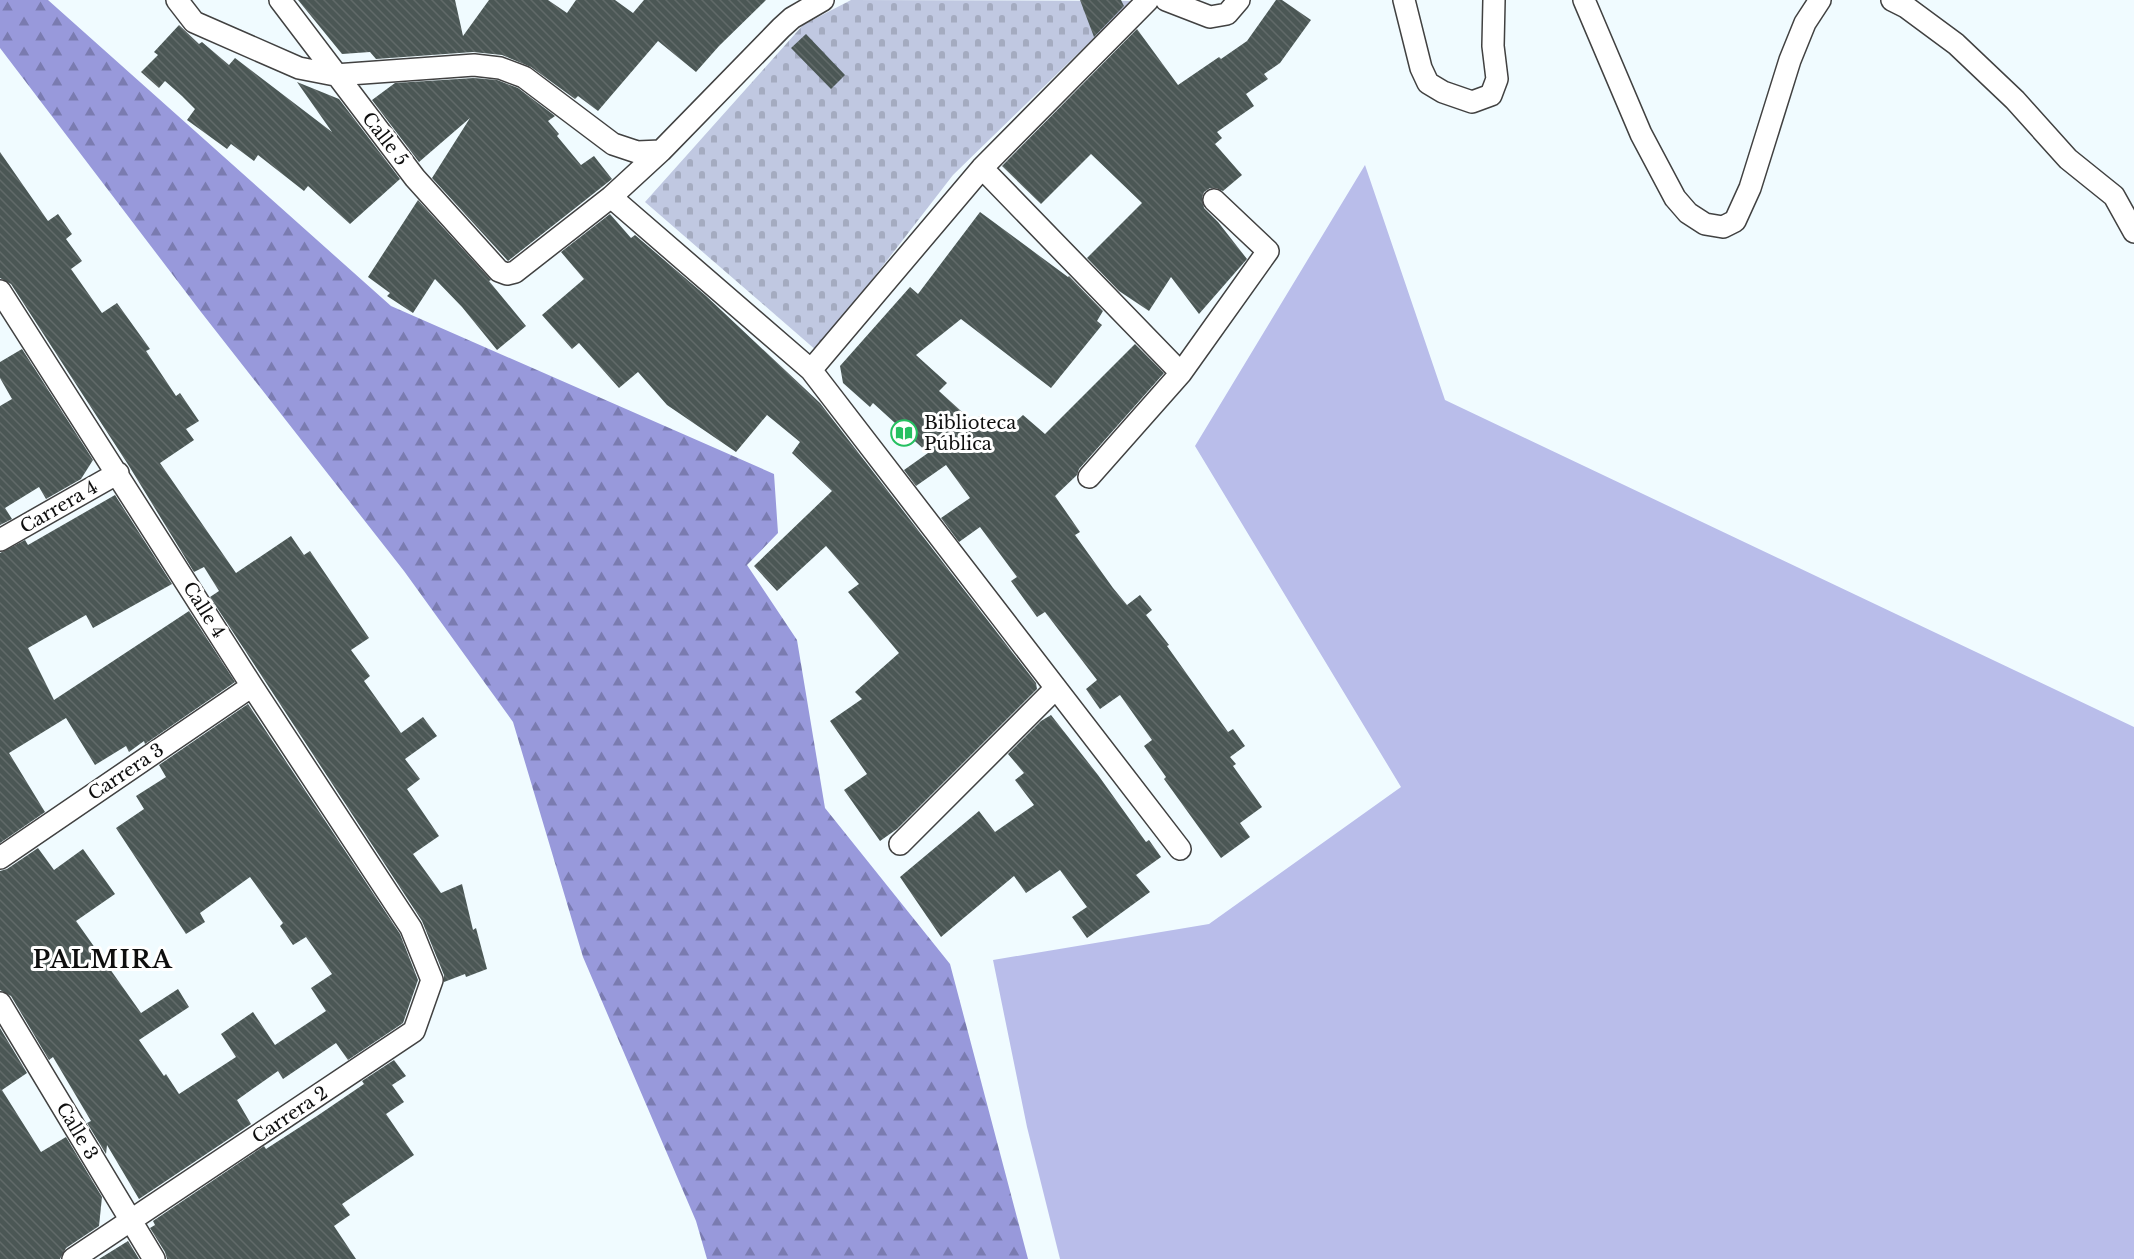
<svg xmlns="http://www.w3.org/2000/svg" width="2134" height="1259" viewBox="0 0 2134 1259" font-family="'Libre Baskerville',serif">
<defs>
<pattern id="forest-firs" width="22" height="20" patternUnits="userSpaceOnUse" patternTransform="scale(1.5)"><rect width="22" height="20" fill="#9899db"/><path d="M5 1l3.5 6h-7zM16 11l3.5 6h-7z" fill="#7a7bb0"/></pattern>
<pattern id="cemetery-stones" width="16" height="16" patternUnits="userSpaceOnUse" patternTransform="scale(1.5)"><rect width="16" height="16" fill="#c0c8e1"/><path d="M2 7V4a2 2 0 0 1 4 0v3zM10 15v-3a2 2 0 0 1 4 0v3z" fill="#a4abc0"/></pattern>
<pattern id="building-back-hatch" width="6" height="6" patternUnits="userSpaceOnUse" patternTransform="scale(1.5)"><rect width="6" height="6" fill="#4b5755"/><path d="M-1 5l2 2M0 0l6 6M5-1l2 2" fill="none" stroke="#616a69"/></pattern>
</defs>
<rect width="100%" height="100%" fill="#f0fbff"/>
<path fill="#b9bdea" d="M 1365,165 L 1445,400 L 2134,727 L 2134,1259 L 1060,1259 L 1027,1127 L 993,960 L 1209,924 L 1401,787 L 1195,446 Z"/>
<path fill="url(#forest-firs)" d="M 0,0 L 48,0 L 391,306 L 774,474 L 778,533 L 747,565 L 797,640 L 825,808 L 950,964 L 1028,1259 L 707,1259 L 696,1221 L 583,957 L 513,722 L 404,571 L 201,312 L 0,48 Z"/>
<path fill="url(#cemetery-stones)" d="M 851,0 L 1132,1 L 953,175 L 817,351 L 645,202 L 803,25 Z"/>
<path fill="url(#building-back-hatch)" d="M 298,0 L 455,0 L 463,36 L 489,0 L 548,0 L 567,13 L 576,0 L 615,0 L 633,13 L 644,0 L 766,0 L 719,46 L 696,72 L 658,41 L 598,111 L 578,96 L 575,99 L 531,67 L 502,55 L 473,52 L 376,59 L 370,52 L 342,54 Z
M 1080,0 L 1121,0 L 1124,6 L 1094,37 Z
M 1276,0 L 1282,0 L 1311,20 L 1280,63 L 1264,74 L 1268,79 L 1246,94 L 1254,106 L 1217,132 L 1222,138 L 1215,144 L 1242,175 L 1223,191 L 1216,188 L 1210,188 L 1204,192 L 1202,198 L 1204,208 L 1218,222 L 1247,259 L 1199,314 L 1171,277 L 1149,311 L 1119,291 L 1087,258 L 1142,203 L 1091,154 L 1041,204 L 1002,166 L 1137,29 L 1178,85 L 1219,57 L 1221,59 L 1247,41 Z
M 179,25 L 199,44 L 202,42 L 229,65 L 235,58 L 332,132 L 297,82 L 339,99 L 400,179 L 350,224 L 308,186 L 304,191 L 258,155 L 254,161 L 231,144 L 227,149 L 187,120 L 195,109 L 182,96 L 165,81 L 159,88 L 141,72 L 158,55 L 154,52 Z
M 806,34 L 845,75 L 831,89 L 791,48 Z
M 474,78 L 497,80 L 518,88 L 555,116 L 548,121 L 559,134 L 557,136 L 581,165 L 594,156 L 612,179 L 508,261 L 432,178 L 470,118 L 419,162 L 372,100 L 395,83 Z
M 0,152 L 48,221 L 58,214 L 72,234 L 66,239 L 82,261 L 71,269 L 102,313 L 117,303 L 150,349 L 146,351 L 176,396 L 180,393 L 199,421 L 186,429 L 194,440 L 160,463 L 236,573 L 291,536 L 304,555 L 310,551 L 369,638 L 351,650 L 370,676 L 364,681 L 401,733 L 423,717 L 437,736 L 405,759 L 420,779 L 407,789 L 439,836 L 413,854 L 441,893 L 462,884 L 473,930 L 476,928 L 487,969 L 466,977 L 465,974 L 444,982 L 444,975 L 422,921 L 210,597 L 219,591 L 204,567 L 194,572 L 129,466 L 11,284 L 0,278 Z
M 418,200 L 491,280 L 489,281 L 526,326 L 497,350 L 462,307 L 435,279 L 413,313 L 387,296 L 390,293 L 368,277 Z
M 980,212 L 1068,277 L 1069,276 L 1103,311 L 1097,321 L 1102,325 L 1051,388 L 961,319 L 916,355 L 947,383 L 939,391 L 972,421 L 980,416 L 991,431 L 1006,421 L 1010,427 L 1023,415 L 1045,434 L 1135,344 L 1164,373 L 1079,469 L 1077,475 L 1055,496 L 1080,532 L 1075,535 L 1113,588 L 1127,605 L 1140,595 L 1152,610 L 1146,615 L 1169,645 L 1167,646 L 1228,732 L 1233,729 L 1245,746 L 1230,757 L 1236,764 L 1233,766 L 1262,807 L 1240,823 L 1250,837 L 1221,858 L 1164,779 L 1166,777 L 1144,746 L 1152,740 L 1120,695 L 1100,709 L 1086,689 L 1097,680 L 1045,612 L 1037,617 L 1011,581 L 1017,577 L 980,527 L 959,542 L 941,518 L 970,498 L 946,465 L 916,486 L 904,470 L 928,453 L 873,403 L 870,407 L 843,383 L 840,366 L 910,287 L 918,294 Z
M 610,214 L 631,238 L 635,235 L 705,295 L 820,403 L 1036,683 L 1037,689 L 897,829 L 880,841 L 844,790 L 867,774 L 830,721 L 862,699 L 855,692 L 899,653 L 848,592 L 859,584 L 826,546 L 777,591 L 754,566 L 832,491 L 792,453 L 800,442 L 767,415 L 736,452 L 667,405 L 638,372 L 619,388 L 579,343 L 572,349 L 542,315 L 584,279 L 561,252 Z
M 22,349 L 93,460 L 81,479 L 46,499 L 39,487 L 5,508 L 12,519 L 0,525 L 0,406 L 12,399 L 0,378 L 0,362 Z
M 115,495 L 172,584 L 93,628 L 86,615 L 28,648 L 54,700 L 189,611 L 235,682 L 145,744 L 144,741 L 129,752 L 126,746 L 95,765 L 66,718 L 9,753 L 45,812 L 0,843 L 0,553 L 25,540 L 28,545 Z
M 248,704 L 400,934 L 418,980 L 403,1023 L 348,1060 L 336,1043 L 283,1079 L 278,1071 L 237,1100 L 251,1124 L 139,1199 L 107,1145 L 106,1154 L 87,1123 L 91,1121 L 53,1057 L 49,1060 L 11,996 L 0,990 L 0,871 L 7,869 L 38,848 L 54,870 L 83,849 L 115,894 L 76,921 L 141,1013 L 178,989 L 189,1007 L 139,1040 L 164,1076 L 166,1074 L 179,1094 L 236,1057 L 221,1034 L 253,1012 L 275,1045 L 326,1011 L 311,988 L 332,974 L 306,937 L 293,945 L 280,926 L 283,923 L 250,877 L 200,913 L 205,922 L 186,934 L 116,828 L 144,809 L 136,796 L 166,777 L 159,765 Z
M 1051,715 L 1098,775 L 1146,842 L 1149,840 L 1161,857 L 1136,875 L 1150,892 L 1087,938 L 1072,917 L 1087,907 L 1060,870 L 1026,893 L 1014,876 L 941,937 L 900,877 L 979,811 L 995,832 L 1034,805 L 1015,780 L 1024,773 L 1008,754 L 1041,721 Z
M 0,1028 L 27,1073 L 2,1090 L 41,1152 L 66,1137 L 102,1197 L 99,1226 L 66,1248 L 60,1259 L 0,1259 Z
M 394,1060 L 406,1076 L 392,1085 L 404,1102 L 386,1114 L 414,1155 L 342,1204 L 350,1215 L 334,1226 L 356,1259 L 167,1259 L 165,1252 L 150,1228 L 155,1225 L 153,1221 L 264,1146 L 266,1149 L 317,1116 L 364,1084 L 362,1081 Z
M 128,1241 L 139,1259 L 99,1259 Z"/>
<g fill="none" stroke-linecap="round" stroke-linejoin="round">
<g stroke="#414141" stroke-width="24">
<path id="minor" d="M 177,0 L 194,22 L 299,68 L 335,75 L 474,65 L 500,68 L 524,77 L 613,144 L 637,152 L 661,151
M 280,0 L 415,178 L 499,271 L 507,274 L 515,272 L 611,197 L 661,151 L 781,28 L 792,18 L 823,0
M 1166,0 L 1210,17 L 1227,14 L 1239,0
M 1404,0 L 1421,68 L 1428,83 L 1443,92 L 1472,102 L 1491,95 L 1497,79 L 1493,46 L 1494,0
M 1584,0 L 1641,134 L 1675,198 L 1688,213 L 1705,224 L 1723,227 L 1735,221 L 1750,188 L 1790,60 L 1805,23 L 1820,0
M 1892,0 L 1906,7 L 1956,44 L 2015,100 L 2068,159 L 2114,196 L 2134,232
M 982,168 L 1181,373
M 611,197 L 811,370 L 1180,849
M 0,291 L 252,686 L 411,928 L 432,980 L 414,1031 L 73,1259
M 811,370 L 982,168 L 1148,0
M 1089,477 L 1181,373 L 1268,251 L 1214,200
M 0,540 L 118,473
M 900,844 L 1055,689
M 0,858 L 252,686
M 0,1003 L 154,1259"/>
</g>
<use href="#minor" stroke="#fff" stroke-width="21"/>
</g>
<defs>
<g id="library-ring" transform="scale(1.35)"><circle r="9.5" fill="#fff" stroke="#25c061" stroke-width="1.5"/><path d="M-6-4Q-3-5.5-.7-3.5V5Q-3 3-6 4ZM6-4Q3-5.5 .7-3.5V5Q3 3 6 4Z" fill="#25c061"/></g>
</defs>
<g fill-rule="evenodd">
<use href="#library-ring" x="904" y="433"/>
</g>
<g text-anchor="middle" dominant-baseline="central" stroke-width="6" stroke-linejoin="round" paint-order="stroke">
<g font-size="18" fill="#0e0e0e" stroke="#fff">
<text transform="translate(385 139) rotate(52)">Calle 5</text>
<text transform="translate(59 507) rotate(-30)">Carrera 4</text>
<text transform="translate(204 610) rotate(58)">Calle 4</text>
<text transform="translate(126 772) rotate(-34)">Carrera 3</text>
<text transform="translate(290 1115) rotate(-34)">Carrera 2</text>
<text transform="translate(77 1131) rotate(59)">Calle 3</text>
</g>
<g font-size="18" fill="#0e0e0e" stroke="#fff" text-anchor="start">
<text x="924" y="423">Biblioteca<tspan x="924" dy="21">Pública</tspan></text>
</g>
<g font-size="24" font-weight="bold" letter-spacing="1.5" fill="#0e0e0e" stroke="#fff">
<text x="103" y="959">PALMIRA</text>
</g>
</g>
</svg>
